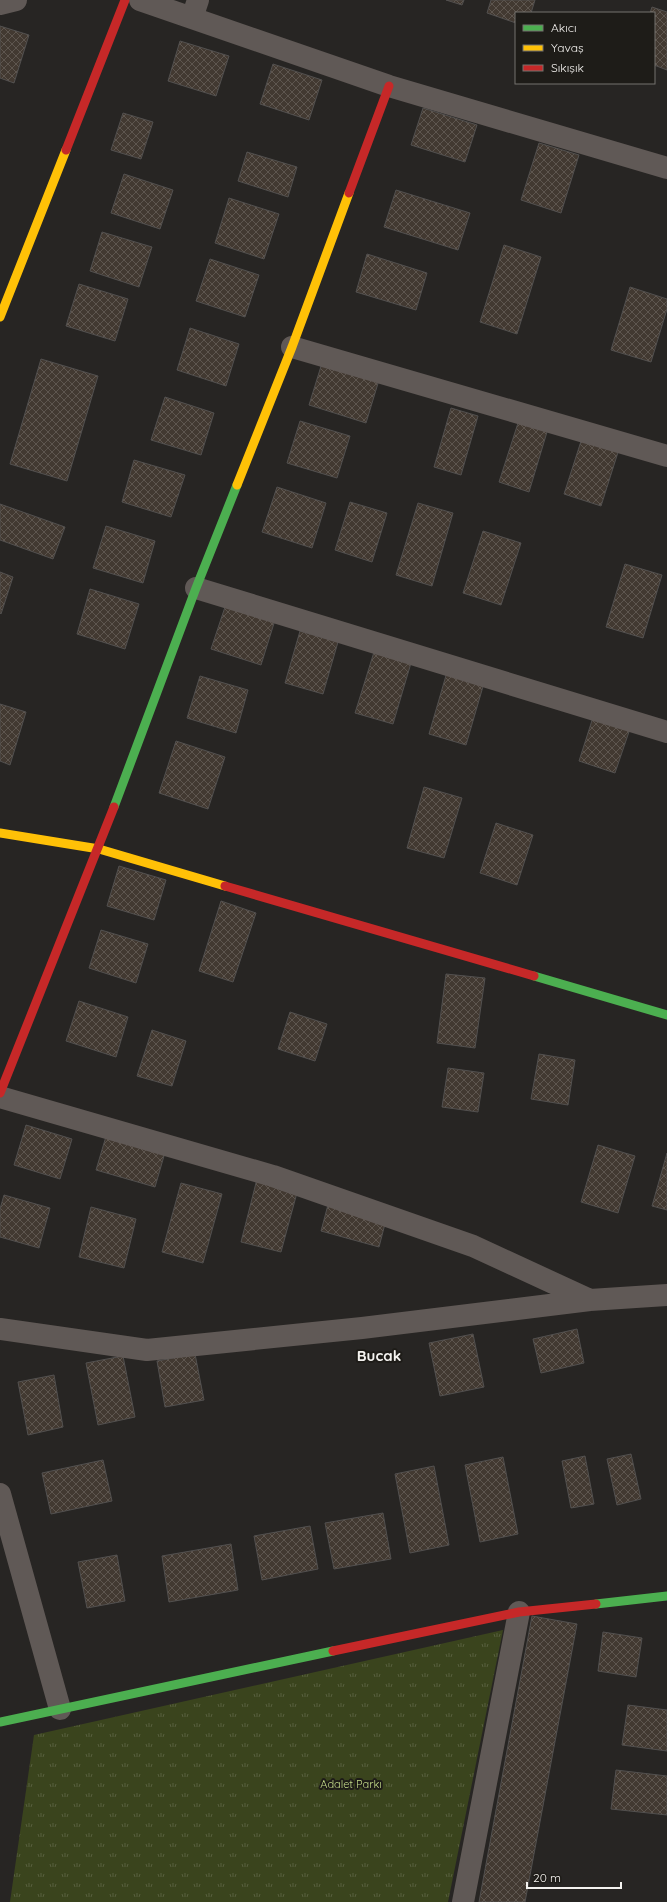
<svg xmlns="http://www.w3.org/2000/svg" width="667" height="1902" viewBox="0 0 667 1902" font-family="Quicksand,sans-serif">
<defs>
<pattern id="park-tufts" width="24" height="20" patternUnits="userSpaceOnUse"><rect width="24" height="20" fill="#3a441d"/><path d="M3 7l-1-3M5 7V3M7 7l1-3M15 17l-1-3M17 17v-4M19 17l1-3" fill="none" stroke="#575f3e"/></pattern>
<pattern id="building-cross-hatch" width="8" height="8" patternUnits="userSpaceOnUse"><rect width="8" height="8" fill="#423931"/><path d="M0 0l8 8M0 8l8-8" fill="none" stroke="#5e564f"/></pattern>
</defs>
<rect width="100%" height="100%" fill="#272523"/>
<path fill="url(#park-tufts)" d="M 503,1630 L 448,1902 L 10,1902 L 34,1735 Z"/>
<path fill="url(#building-cross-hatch)" stroke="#52504f" d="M 446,0 L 464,0 L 462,5 Z
M 491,0 L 535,0 L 531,13 L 516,13 L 516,23 L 487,13 Z
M 652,7 L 667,12 L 667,70 L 654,65 L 654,13 L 650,13 Z
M 0,26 L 29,35 L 14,83 L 0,78 Z
M 180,41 L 229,56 L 216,96 L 168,81 Z
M 273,64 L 322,80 L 309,120 L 260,104 Z
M 423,108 L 477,125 L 465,162 L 411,145 Z
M 123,113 L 153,122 L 141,159 L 111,150 Z
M 539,143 L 579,155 L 561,213 L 521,200 Z
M 247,152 L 297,167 L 288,197 L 238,181 Z
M 124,174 L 173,190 L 160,229 L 111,213 Z
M 396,190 L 470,213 L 458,250 L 384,227 Z
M 229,198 L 279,214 L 264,259 L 215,243 Z
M 102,232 L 152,247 L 139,287 L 90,271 Z
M 504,245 L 541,257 L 517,334 L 480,322 Z
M 367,254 L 427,273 L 416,310 L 356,292 Z
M 210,259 L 259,275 L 245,317 L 196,301 Z
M 79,284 L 128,299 L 115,341 L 66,326 Z
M 630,287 L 667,299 L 667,309 L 651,362 L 611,350 Z
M 190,328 L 239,344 L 226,386 L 177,370 Z
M 41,359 L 98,376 L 67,481 L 10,464 Z
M 322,363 L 379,380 L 366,423 L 309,405 Z
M 165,397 L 214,413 L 201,455 L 151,440 Z
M 451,408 L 478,416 L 461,475 L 434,467 Z
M 300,421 L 350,436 L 337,478 L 287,463 Z
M 518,423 L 547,432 L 529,492 L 499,482 Z
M 583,435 L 620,446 L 601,506 L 564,494 Z
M 134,460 L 185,475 L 171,517 L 122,502 Z
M 277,487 L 326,503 L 312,548 L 262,532 Z
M 350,502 L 387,513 L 372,562 L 335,550 Z
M 418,503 L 453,513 L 432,586 L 396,575 Z
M 0,504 L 65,527 L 53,559 L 0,540 Z
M 106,526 L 155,541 L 143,583 L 93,568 Z
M 483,531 L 521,543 L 501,605 L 463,593 Z
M 625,564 L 662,575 L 643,638 L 606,627 Z
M 0,572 L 13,577 L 1,614 L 0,613 Z
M 90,589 L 139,604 L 125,649 L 77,634 Z
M 226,604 L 275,620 L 261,665 L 211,649 Z
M 300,631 L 338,642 L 323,694 L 285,683 Z
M 374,652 L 411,663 L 393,724 L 355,713 Z
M 447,672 L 484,683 L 466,745 L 429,734 Z
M 200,676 L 248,690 L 236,733 L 187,718 Z
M 0,704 L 26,712 L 10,765 L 0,761 Z
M 595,711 L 632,723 L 615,773 L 579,761 Z
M 176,741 L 225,757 L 208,809 L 159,793 Z
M 424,787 L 462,798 L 444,858 L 407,848 Z
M 496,823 L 533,835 L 517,885 L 480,873 Z
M 119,866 L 166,880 L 154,920 L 107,906 Z
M 221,901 L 256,913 L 233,982 L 199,971 Z
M 101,930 L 148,944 L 136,983 L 89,968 Z
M 446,974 L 485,978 L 475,1048 L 437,1043 Z
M 79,1001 L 128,1017 L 116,1057 L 66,1041 Z
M 290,1012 L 327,1024 L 315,1061 L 278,1049 Z
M 152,1030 L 186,1041 L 172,1086 L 137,1076 Z
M 539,1054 L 575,1060 L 568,1105 L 531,1099 Z
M 448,1068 L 484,1073 L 478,1112 L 442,1107 Z
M 26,1125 L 72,1139 L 60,1179 L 14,1165 Z
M 107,1133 L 166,1149 L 155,1187 L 96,1170 Z
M 598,1145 L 635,1156 L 618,1213 L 581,1202 Z
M 667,1153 L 667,1210 L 652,1206 Z
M 257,1179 L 298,1189 L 281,1252 L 241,1242 Z
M 181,1183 L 222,1194 L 203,1263 L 162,1252 Z
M 4,1195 L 50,1208 L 39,1248 L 0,1237 L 0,1209 Z
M 329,1201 L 387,1216 L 379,1247 L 321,1231 Z
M 91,1207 L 136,1219 L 124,1268 L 79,1257 Z
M 577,1329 L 584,1363 L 541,1373 L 533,1339 Z
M 473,1334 L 484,1387 L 440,1396 L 429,1343 Z
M 195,1354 L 204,1400 L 165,1407 L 157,1361 Z
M 123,1356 L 135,1417 L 98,1425 L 86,1363 Z
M 54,1375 L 63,1427 L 28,1435 L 18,1382 Z
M 631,1454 L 641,1499 L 617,1505 L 607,1459 Z
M 585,1456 L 594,1504 L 571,1508 L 562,1461 Z
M 503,1457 L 518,1534 L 480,1542 L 465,1465 Z
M 103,1460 L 112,1501 L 51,1514 L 42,1473 Z
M 434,1466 L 449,1545 L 410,1553 L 395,1474 Z
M 383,1513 L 391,1559 L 334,1569 L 325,1523 Z
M 310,1526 L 318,1569 L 262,1580 L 254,1536 Z
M 231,1544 L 238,1590 L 169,1602 L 162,1556 Z
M 117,1555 L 125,1601 L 87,1608 L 78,1562 Z
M 532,1616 L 577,1624 L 525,1902 L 479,1902 Z
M 603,1632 L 642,1638 L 636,1677 L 598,1671 Z
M 628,1705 L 667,1710 L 667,1751 L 622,1745 Z
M 616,1770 L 667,1776 L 667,1815 L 611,1809 Z"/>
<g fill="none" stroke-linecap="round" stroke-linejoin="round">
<path stroke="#605956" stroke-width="22" d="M 140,0 L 389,86 L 667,168
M 0,4 L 16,0
M 192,18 L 198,0
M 292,347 L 667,456
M 196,588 L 667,732
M 0,1097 L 273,1176 L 473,1246 L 590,1300
M 0,1329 L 147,1350 L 362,1328 L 590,1300 L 667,1295
M 0,1494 L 60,1709
M 463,1902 L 519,1612"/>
<path stroke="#4caf50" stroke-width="9" d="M 114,807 L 196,588 L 237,485
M 534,976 L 667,1015
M 596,1604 L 667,1596
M 0,1722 L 333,1651"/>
<path stroke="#ffc107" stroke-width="9" d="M 0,317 L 66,150
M 237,485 L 292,347 L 349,193
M 0,833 L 99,849 L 225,886"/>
<path stroke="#c62828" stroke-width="9" d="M 66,150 L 125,0
M 349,193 L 389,86
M 225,886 L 534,976
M 0,1093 L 114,807
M 333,1651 L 519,1612 L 596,1604"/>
</g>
<g text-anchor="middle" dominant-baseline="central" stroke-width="4" stroke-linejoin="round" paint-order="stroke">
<g font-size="11" fill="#c5dd8a" stroke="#1e1c18">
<text x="351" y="1784">Adalet Parkı</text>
</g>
<g font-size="15" font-weight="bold" fill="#f4f2ef" stroke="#1e1c18">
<text x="379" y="1355">Bucak</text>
</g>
</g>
<rect x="515" y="12" width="140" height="72" fill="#1e1c18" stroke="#74726e"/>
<rect x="523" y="25" width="20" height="6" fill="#4caf50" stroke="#74726e"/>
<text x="551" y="32" font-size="12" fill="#f4f2ef">Akıcı</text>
<rect x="523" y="45" width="20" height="6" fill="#ffc107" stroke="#74726e"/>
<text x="551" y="52" font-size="12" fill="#f4f2ef">Yavaş</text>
<rect x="523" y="65" width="20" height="6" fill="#c62828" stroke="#74726e"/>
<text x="551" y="72" font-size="12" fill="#f4f2ef">Sıkışık</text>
<path d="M527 1882v6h94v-6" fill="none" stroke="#f4f2ef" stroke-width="2"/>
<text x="533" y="1882" font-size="12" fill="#f4f2ef" stroke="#1e1c18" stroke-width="3" paint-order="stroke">20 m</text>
</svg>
